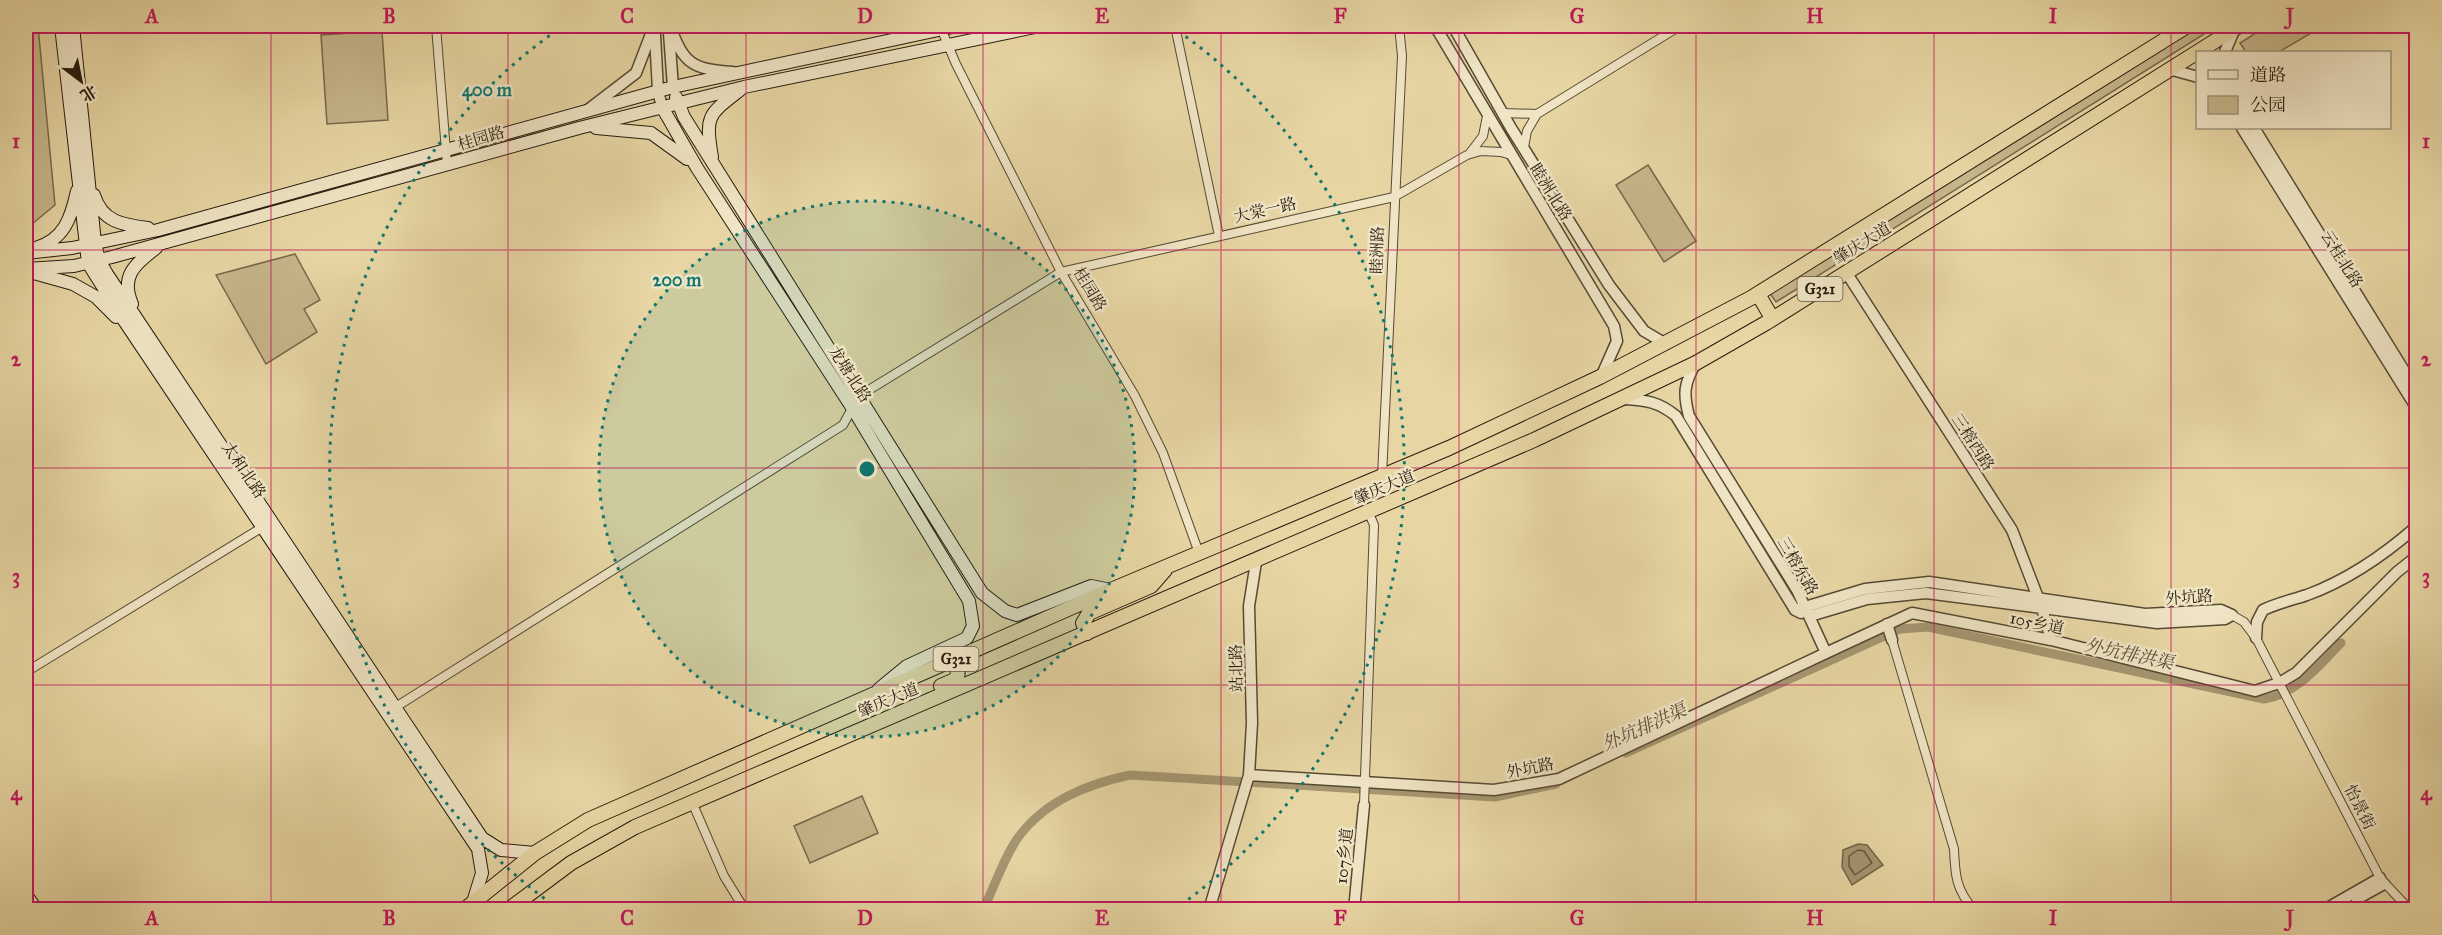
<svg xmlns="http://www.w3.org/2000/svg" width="2442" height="935" viewBox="0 0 2442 935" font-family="'IM FELL Great Primer','Noto Serif SC',serif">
<rect width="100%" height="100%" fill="#e7d6a4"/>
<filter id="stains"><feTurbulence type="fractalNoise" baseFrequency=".00333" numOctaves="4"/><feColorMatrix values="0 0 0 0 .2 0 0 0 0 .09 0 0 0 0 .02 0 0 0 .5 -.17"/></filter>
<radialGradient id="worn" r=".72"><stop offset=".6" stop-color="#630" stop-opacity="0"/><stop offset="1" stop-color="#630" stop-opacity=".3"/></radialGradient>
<path fill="#c6b68a" stroke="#76684c" stroke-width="1.5" d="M 26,26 L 38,26 L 55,205 L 26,229 Z
M 2195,26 L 2217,26 L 1776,302 L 1769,292 Z
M 2267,26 L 2323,26 L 2279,52 L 2246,52 L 2240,43 Z
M 382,31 L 388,120 L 327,124 L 321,35 Z
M 1648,165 L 1696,241 L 1664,262 L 1616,185 Z
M 295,254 L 320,300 L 304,309 L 317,332 L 266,364 L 216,275 Z
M 862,796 L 878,833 L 810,863 L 794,826 Z"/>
<path fill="#a59671" stroke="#726549" stroke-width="1.5" d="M 1858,844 L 1867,845 L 1883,865 L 1852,885 L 1842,867 L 1843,850 Z"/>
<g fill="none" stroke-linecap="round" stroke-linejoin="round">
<path stroke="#66583f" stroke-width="1.5" d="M 1858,850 L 1864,851 L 1872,863 L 1855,875 L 1849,866 L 1849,856 Z"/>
<path stroke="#a59671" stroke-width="9" d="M 1626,753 L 1900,629 L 1928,627 L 2264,699 C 2297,694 2319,665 2341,643
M 983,910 C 994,888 1005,854 1020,835 C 1047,800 1088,784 1130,775 L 1495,797 L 1556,784"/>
<g stroke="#564a33" stroke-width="10">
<path id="minor" d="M 436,26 L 447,164
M 940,26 L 956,64 L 1061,272 L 1135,396 L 1163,453 L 1199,553
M 1175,26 L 1219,236
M 1503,113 L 1537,114
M 1524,147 L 1527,131 L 1537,114 L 1680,26
M 1470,153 L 1483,136 L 1487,116
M 1382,476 L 1402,56 L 1399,26
M 2232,615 L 2244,622 L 2256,638 L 2380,878 L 2410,910
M 1892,640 L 1954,849 C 1955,875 1956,890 1974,910
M 26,672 L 266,525
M 391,710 L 843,425 L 859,396 L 1061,272 L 1394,197 L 1467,155 L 1481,151 L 1501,152 L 1511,155
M 692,802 L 724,876 L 745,910
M 1364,805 L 1374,525 L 1368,511"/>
</g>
<g stroke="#564a33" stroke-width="13">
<path id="tertiary" d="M 670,26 C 684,65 693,69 733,72
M 1435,26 L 1614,326 L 1617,341 L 1601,377
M 1453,26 L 1511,128 L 1609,285 L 1644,331 L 1666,344
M 669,33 L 673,87
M 655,35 L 658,91 L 662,107
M 2225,52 L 2235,28
M 2169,69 L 2198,77
M 589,109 L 636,73 L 654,26
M 2242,128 L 2416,407
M 2254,128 L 2416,390
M 1846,272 L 2012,530 L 2042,608 L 2051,640
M 1696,363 C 1684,383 1683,394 1689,416 L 1797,590 L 1826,653 L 1912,613 L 2051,640 L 2255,691 L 2279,683 L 2296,673 L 2397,572 L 2416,557
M 1624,399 C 1646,400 1659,402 1676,416 L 1795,610 L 1801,613
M 1795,610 L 1865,589 L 1929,582 L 2145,614 L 2221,610 L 2232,615
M 1810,616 L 1867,599 L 1926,593 L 2157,623 L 2225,619 L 2232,615
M 1887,624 L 1892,640
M 2256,638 L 2257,622 L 2263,610 C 2278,603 2292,600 2307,595 C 2348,580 2384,555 2416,527
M 1249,775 L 1494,790 L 1559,779 L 1826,653
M 2357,899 L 2384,884
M 1209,910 L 1249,775 L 1252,723 L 1249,606 L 1256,562
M 1354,910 L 1364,805
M 2324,910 L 2380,878"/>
</g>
<g stroke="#261b0d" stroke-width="14">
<path id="secondary" d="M 61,26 L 88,263 L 125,322 L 478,849 L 482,873 L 474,899
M 73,26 L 95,243 L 99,260 L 107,274 L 482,838 L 501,850 L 535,853
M 676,97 L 684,117 L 982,593 L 1005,611 L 1017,615 L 1091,586 L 1111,590
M 662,107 L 697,168 L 853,409 L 969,601 L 973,626 L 967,638 L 907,666 L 879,689
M 596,128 L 651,133 L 687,159
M 712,157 C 705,115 708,115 740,90
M 94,195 C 102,222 123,225 148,228
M 36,248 C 64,239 71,219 77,191
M 26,253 L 72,248 L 158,230 L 673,87 L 957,26
M 26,269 L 74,266 L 112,257 L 579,128 L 744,87 L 1040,26
M 30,272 L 73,284 L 96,297 L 116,317
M 132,304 C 120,276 135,264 156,248
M 26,895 L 37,910"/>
</g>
<g stroke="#261b0d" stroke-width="16">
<path id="trunk" d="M 1758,294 L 1772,318
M 1087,633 L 1083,623 L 1089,613 L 1151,586 L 1165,570
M 941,686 L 957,679 L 958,669 L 950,661
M 464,910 L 535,853 L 588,820 L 1111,590 L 1449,448 L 1600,377 L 1751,298 L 2187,26
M 508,910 L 571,863 L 635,827 L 1534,440 L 1696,363 L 1766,323 L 2239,26"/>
</g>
<use href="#minor" stroke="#efe4c4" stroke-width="8"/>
<use href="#tertiary" stroke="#efe4c4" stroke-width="10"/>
<use href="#secondary" stroke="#efe4c4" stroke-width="12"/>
<use href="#trunk" stroke="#e7d6a4" stroke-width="14"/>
</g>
<path fill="none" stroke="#c2185b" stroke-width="1.5" stroke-opacity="0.55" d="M 271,26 L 271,910M 508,26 L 508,910M 746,26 L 746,910M 983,26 L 983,910M 1221,26 L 1221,910M 1459,26 L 1459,910M 1696,26 L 1696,910M 1934,26 L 1934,910M 2171,26 L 2171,910M 26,250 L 2416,250M 26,468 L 2416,468M 26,685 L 2416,685"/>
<circle cx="867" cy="469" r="268" fill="#0f766e" fill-opacity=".12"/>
<g fill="none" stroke="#0f766e" stroke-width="3" stroke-dasharray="3 6">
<circle cx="867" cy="469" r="268"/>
<path d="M559 909A537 537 0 0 1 563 26M1171 26A537 537 0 0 1 1175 909"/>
</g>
<g text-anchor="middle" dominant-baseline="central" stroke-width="5" stroke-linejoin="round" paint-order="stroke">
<g fill="#efe4c4" stroke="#625744" stroke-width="1.5">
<rect x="1797.5" y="277" width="45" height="24" rx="4.5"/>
<rect x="933.5" y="647" width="45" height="24" rx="4.5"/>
</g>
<g font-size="15" font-weight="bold" fill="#261b0d">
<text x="1820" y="289">G321</text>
<text x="956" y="659">G321</text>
</g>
<g font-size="16" fill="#261b0d" stroke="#efe4c4">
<text transform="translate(481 138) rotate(-16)">桂园路</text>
<text transform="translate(1551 192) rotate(58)">睦洲北路</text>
<text transform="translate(1265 210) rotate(-13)">大棠一路</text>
<text transform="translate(1862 243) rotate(-32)">肇庆大道</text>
<text transform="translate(1377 250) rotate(-88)">睦洲路</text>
<text transform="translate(2342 259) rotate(58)">云桂北路</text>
<text transform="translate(1090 289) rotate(59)">桂园路</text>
<text transform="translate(850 374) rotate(57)">龙塘北路</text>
<text transform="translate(1973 442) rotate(57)">三榕西路</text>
<text transform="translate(244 470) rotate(56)">太和北路</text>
<text transform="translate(1384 487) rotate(-23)">肇庆大道</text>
<text transform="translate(1798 566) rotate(60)">三榕东路</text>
<text transform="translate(2189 597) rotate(-4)">外坑路</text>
<text transform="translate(2037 623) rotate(12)">105乡道</text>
<text transform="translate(1236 668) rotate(-91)">站北路</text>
<text transform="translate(888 700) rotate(-23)">肇庆大道</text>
<text transform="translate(1530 768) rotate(-11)">外坑路</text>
<text transform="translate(2360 807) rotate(63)">怡景街</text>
<text transform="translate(1344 856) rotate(-84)">107乡道</text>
</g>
<g font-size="18" font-style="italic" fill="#594c35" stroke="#efe4c4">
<text transform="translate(2129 654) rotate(12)">外坑排洪渠</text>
<text transform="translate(1644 727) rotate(-24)">外坑排洪渠</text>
</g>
</g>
<circle cx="867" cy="469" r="9" fill="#0f766e" stroke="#efe4c4" stroke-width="3"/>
<g font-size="18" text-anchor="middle" font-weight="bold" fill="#0f766e" stroke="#efe4c4" stroke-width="5" stroke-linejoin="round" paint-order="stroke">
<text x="487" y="96">400 m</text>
<text x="677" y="286">200 m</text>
</g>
<rect width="2442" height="935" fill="none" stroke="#e7d6a4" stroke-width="66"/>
<rect x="2196" y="51" width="195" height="78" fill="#efe4c4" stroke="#9f947b" stroke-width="1.5"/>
<rect x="2208" y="70" width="30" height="9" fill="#efe4c4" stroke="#9f947b" stroke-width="1.5"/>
<text x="2250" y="81" font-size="18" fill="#261b0d">道路</text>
<rect x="2208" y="96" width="30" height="18" fill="#c6b68a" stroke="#9f947b" stroke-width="1.5"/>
<text x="2250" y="111" font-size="18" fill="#261b0d">公园</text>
<g transform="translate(81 81) rotate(148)" stroke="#efe4c4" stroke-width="4.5" paint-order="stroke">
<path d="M0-4.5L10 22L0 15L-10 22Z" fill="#261b0d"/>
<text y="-9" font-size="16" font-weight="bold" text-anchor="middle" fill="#261b0d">北</text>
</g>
<rect x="33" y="33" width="2376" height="869" fill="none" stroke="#c2185b" stroke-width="2"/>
<g font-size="20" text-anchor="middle" font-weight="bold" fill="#c2185b">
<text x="152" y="23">A</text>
<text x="389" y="23">B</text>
<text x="627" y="23">C</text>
<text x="865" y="23">D</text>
<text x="1102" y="23">E</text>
<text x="1340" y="23">F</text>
<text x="1577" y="23">G</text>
<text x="1815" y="23">H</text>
<text x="2053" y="23">I</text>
<text x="2290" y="23">J</text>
<text x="16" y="148">1</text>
<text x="2426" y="148">1</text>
<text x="16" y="366">2</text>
<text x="2426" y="366">2</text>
<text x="16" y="583">3</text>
<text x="2426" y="583">3</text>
<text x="16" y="800">4</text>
<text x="2426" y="800">4</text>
<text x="152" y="925">A</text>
<text x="389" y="925">B</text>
<text x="627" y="925">C</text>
<text x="865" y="925">D</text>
<text x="1102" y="925">E</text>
<text x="1340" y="925">F</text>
<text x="1577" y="925">G</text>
<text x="1815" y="925">H</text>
<text x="2053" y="925">I</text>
<text x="2290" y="925">J</text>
</g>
<rect width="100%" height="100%" filter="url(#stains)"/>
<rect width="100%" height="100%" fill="url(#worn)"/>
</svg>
